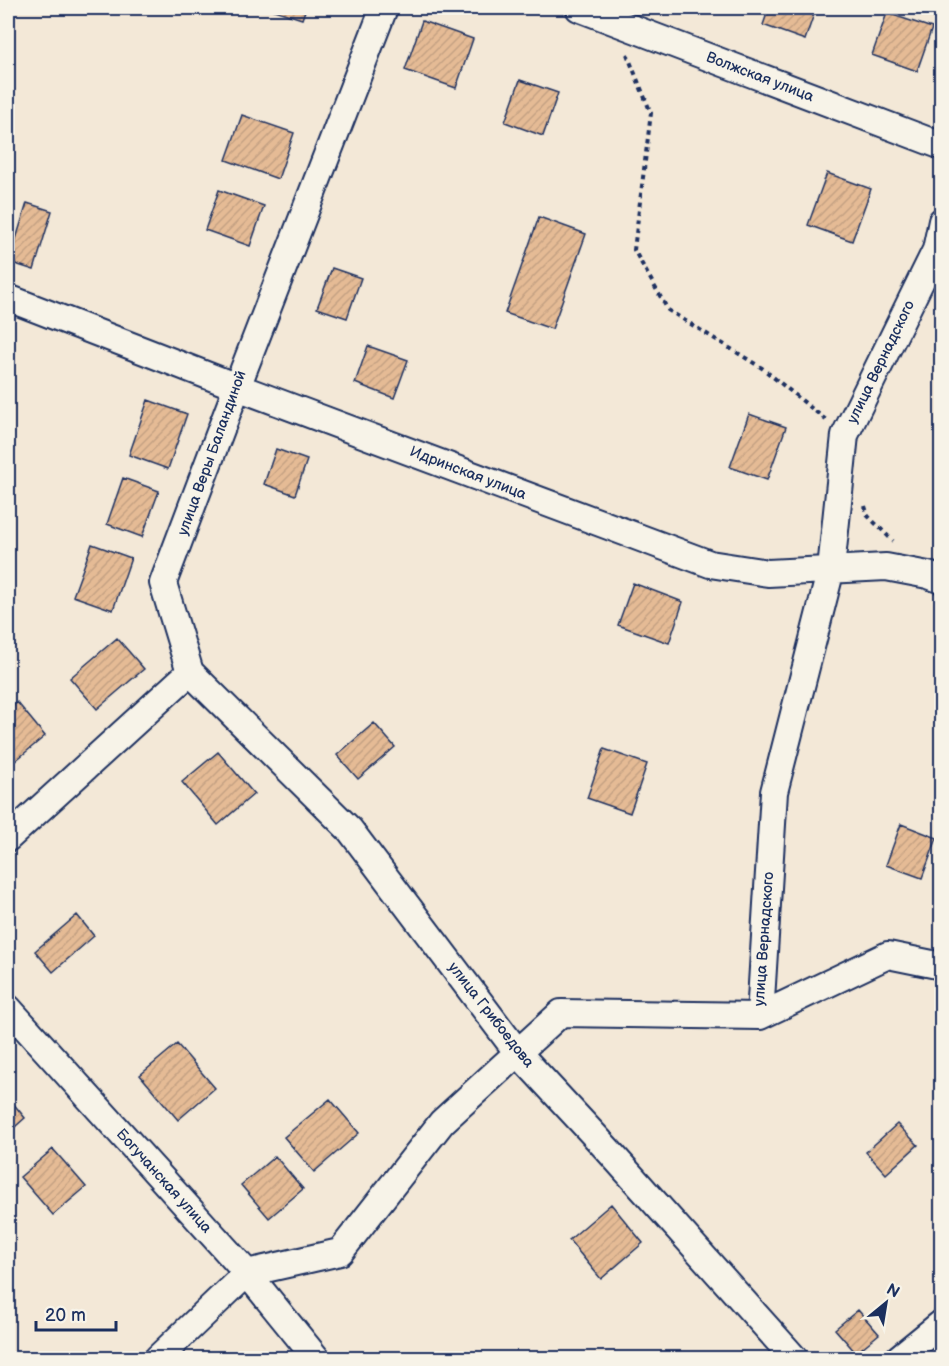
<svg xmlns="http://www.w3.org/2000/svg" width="949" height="1366" viewBox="0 0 949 1366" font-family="'Balsamiq Sans',sans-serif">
<defs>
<pattern id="building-hatch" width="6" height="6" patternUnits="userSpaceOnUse" patternTransform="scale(1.5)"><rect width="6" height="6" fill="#e5bb95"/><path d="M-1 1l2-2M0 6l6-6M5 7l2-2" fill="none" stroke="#c4a183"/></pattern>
</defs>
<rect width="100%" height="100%" fill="#f3e8d7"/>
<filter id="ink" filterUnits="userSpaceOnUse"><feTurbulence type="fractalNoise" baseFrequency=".0167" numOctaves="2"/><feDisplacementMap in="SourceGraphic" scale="12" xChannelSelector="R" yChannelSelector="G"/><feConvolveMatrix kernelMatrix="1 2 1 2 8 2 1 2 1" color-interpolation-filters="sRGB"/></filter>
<g filter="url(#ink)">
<path fill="url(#building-hatch)" stroke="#1b2f5e" stroke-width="1.5" d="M 268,8 L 306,8 L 302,19 Z
M 769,8 L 816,8 L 805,40 L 763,25 Z
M 887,13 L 932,28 L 917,71 L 872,55 Z
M 422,21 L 473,39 L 456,88 L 405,70 Z
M 520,80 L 558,93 L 543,136 L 505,122 Z
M 242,115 L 294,133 L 278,179 L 226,160 Z
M 827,173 L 871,189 L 852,241 L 808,225 Z
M 219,190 L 264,206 L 250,246 L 205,230 Z
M 27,203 L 52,211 L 34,270 L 9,262 Z
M 539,217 L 586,234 L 552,329 L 505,313 Z
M 332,268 L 361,278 L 347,318 L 317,308 Z
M 368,346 L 408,360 L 394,398 L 355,383 Z
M 148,400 L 187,414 L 168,469 L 129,455 Z
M 749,414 L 786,427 L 767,480 L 730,467 Z
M 276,449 L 307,460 L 295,495 L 264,484 Z
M 123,478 L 159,491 L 142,537 L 107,524 Z
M 92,544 L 131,558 L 113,610 L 73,596 Z
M 633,583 L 683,602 L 669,643 L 618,625 Z
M 117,638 L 144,669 L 97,709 L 70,678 Z
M 17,702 L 45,736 L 14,762 L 8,754 L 8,710 Z
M 374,723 L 395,747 L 358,779 L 337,755 Z
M 604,749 L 647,764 L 630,813 L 587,798 Z
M 218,752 L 254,794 L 218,825 L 182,782 Z
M 901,824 L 937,838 L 922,878 L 886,865 Z
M 77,915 L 94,936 L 53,972 L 35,951 Z
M 177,1044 L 215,1088 L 178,1120 L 140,1075 Z
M 8,1097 L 25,1118 L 8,1133 Z
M 330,1099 L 359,1133 L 314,1172 L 284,1137 Z
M 897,1124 L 918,1145 L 886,1174 L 866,1152 Z
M 53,1149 L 86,1187 L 53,1215 L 20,1177 Z
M 275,1156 L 303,1189 L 269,1218 L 241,1185 Z
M 611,1204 L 643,1243 L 601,1279 L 569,1240 Z
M 858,1310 L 879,1334 L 856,1353 L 835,1329 Z"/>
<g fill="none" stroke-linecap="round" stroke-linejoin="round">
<g stroke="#1b2f5e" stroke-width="30">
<path id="minor" d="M 579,8 L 942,146
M 8,298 L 237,387 L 710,564 L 768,573 L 886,567 L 928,575 L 942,580
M 190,672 L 350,830 L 518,1053 L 607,1149 L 794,1358
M 8,838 L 190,672 L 163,583 L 237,387 L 384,8
M 8,1008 L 247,1273 L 316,1358
M 760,1016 L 888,955 L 942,966
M 158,1358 L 247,1273 L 340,1252 L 442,1122 L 561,1013 L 760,1016 L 774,792 L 831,569 L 845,435 L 936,250 L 942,221
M 899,1358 L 942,1323"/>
</g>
<path stroke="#1b2f5e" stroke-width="4" stroke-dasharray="4.5 4.5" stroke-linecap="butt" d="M 627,54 L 651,113 L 634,250 L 668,310 L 762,368 L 826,420
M 865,506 L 868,516 L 893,541"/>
<use href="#minor" stroke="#f7f3e8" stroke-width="26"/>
</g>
</g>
<g text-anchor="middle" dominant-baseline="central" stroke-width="4.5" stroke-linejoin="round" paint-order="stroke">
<g font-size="15" fill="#1b2f5e" stroke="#f7f3e8">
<text transform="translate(760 77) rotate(21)">Волжская улица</text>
<text transform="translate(881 362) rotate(-64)">улица Вернадского</text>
<text transform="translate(212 453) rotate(-70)">улица Веры Баландиной</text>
<text transform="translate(468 473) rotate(21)">Идринская улица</text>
<text transform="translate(764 939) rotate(-86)">улица Вернадского</text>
<text transform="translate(491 1015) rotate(52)">улица Грибоедова</text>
<text transform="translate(164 1181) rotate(48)">Богучанская улица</text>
</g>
</g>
<rect width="949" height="1366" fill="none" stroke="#f7f3e8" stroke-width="30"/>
<rect x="15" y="15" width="919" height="1336" fill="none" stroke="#1b2f5e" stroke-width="2" filter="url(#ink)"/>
<g transform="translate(886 1303) rotate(30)" stroke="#f7f3e8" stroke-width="4.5" paint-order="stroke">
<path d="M0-4.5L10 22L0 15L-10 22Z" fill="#1b2f5e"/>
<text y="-9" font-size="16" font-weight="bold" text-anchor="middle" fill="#1b2f5e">N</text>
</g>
<path d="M36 1321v9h80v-9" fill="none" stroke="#1b2f5e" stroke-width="3"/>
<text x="45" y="1321" font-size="18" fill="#1b2f5e" stroke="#f7f3e8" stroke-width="4.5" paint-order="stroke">20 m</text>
</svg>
